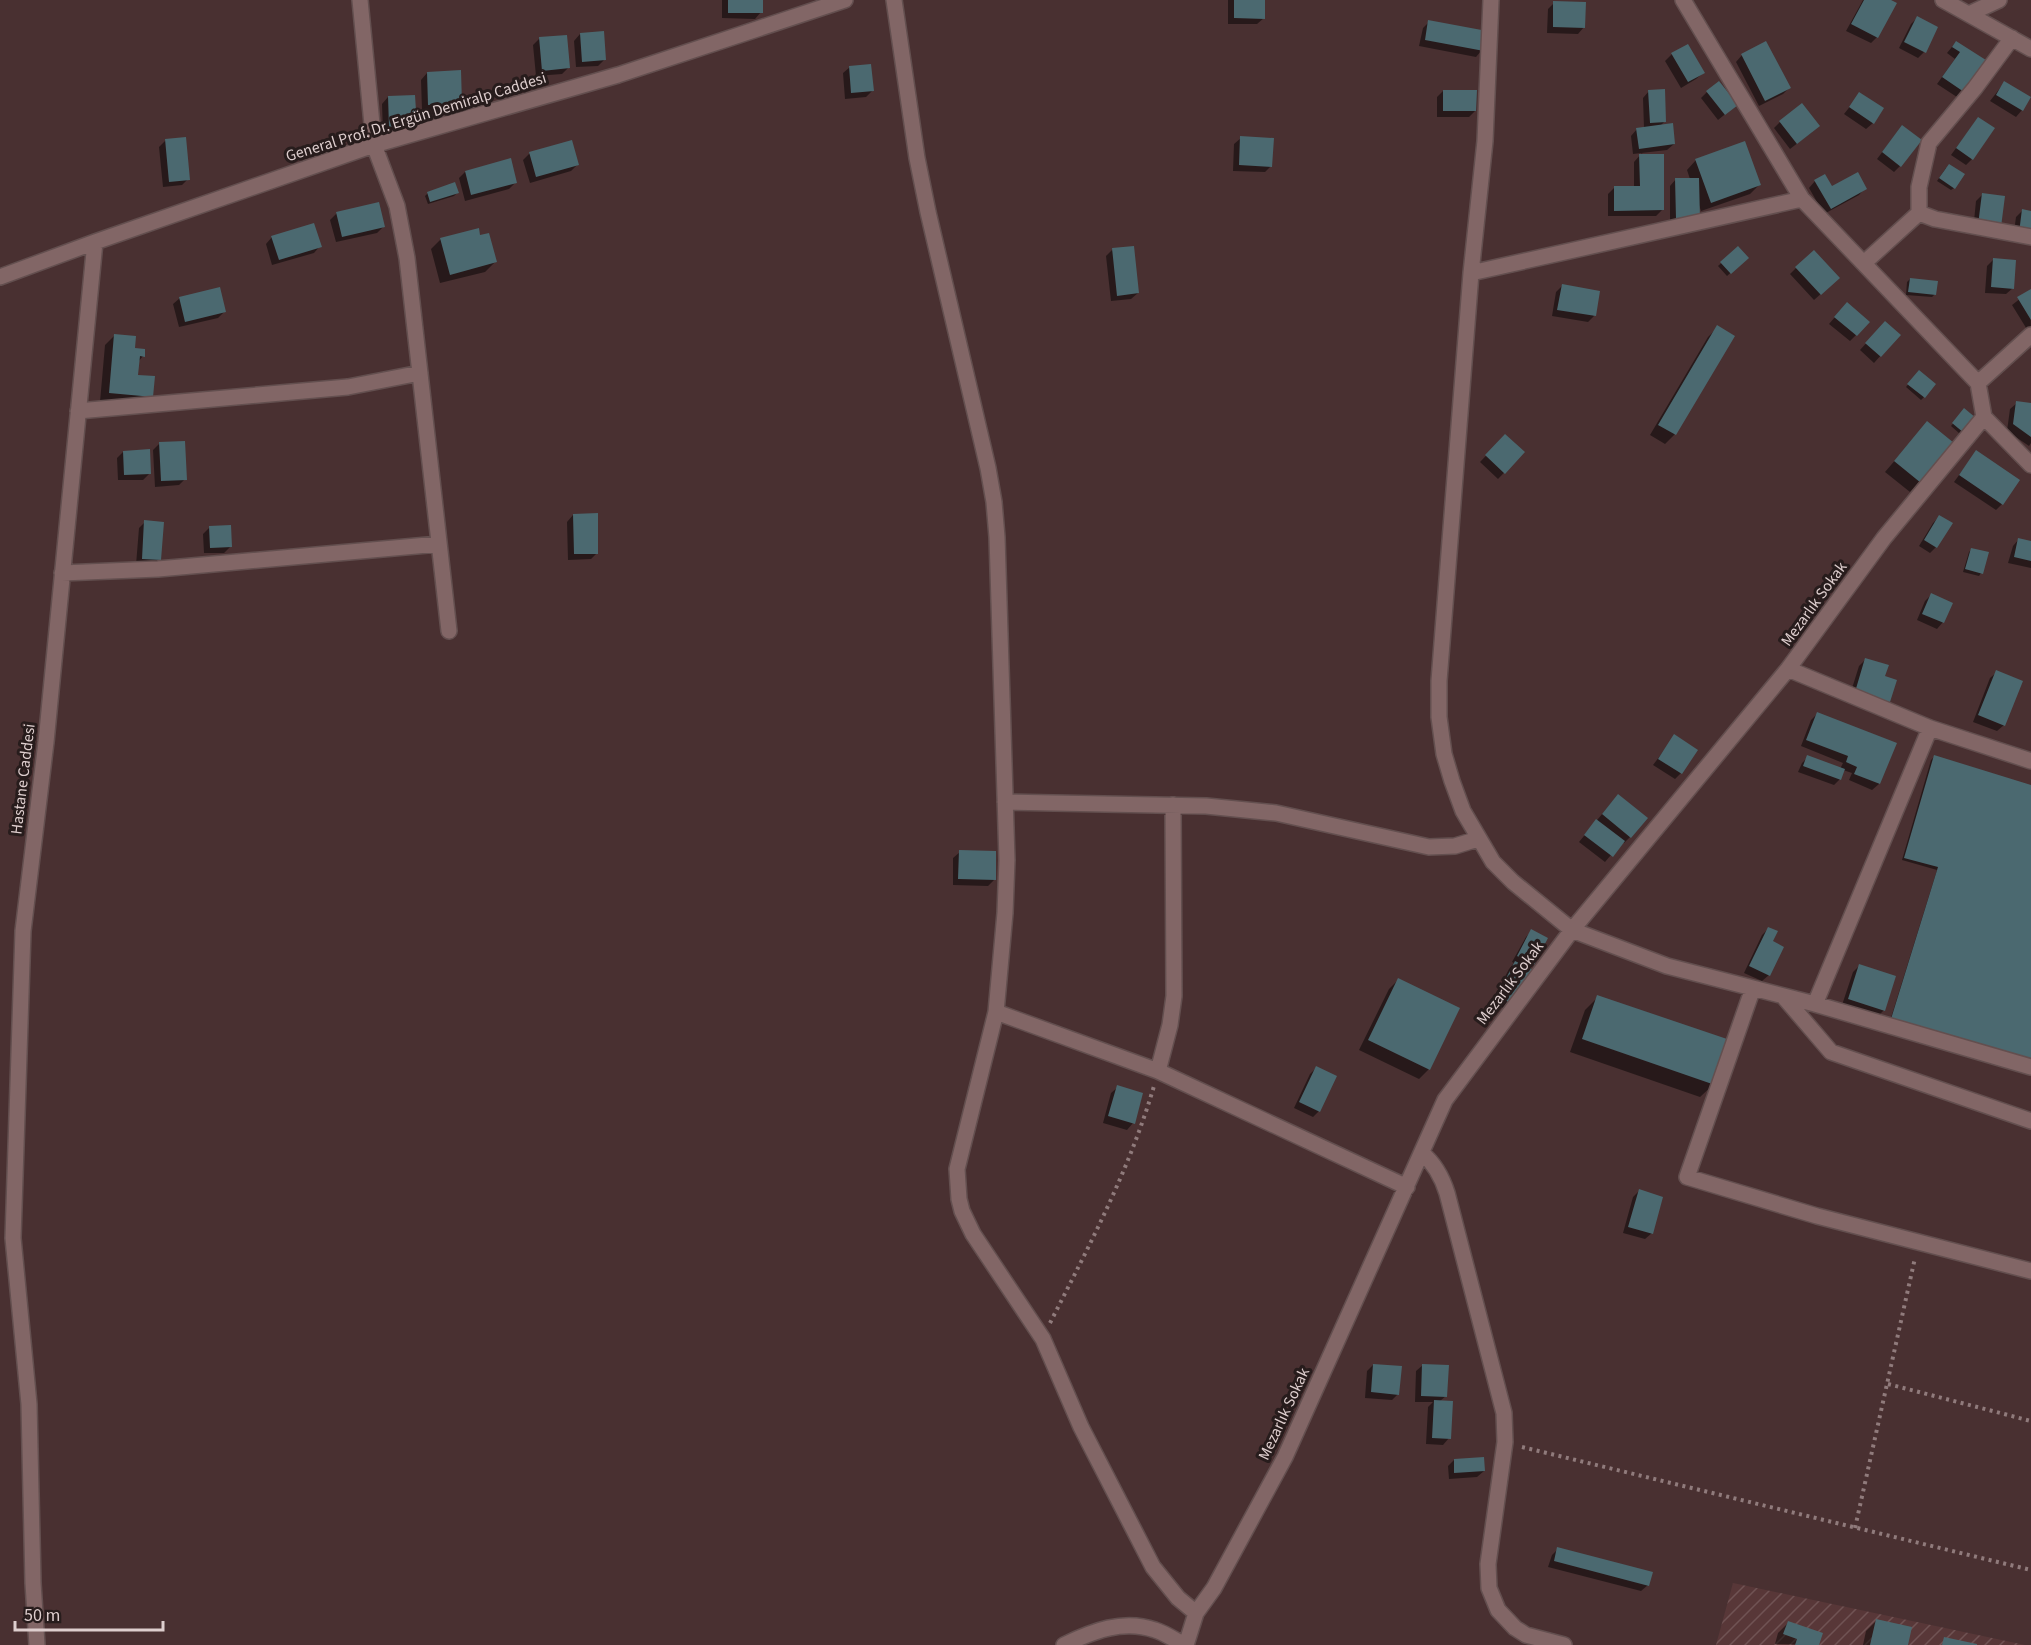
<svg xmlns="http://www.w3.org/2000/svg" width="2031" height="1645" viewBox="0 0 2031 1645" font-family="'Source Sans 3',sans-serif">
<defs>
<pattern id="industrial-furrows" width="10" height="10" patternUnits="userSpaceOnUse" patternTransform="scale(1.5)"><rect width="10" height="10" fill="#583738"/><path d="M-1 1l2-2M0 10L10 0M9 11l2-2" fill="none" stroke="#705354"/></pattern>
</defs>
<rect width="100%" height="100%" fill="#493031"/>
<path fill="url(#industrial-furrows)" d="M 1733,1583 L 2025,1645 L 1716,1645 Z"/>
<path fill="#0007" d="M 722,0 L 761,0 L 761,12 L 755,19 L 722,18 Z
M 1228,0 L 1264,0 L 1264,18 L 1257,24 L 1228,24 Z
M 1863,0 L 1888,0 L 1877,37 L 1871,43 L 1846,31 Z
M 1554,3 L 1584,27 L 1578,34 L 1547,33 L 1548,9 Z
M 1917,18 L 1924,52 L 1918,58 L 1899,48 L 1911,24 Z
M 1429,22 L 1482,50 L 1476,57 L 1419,46 L 1423,28 Z
M 580,34 L 604,60 L 598,66 L 576,67 L 574,41 Z
M 539,39 L 568,68 L 562,74 L 536,76 L 533,45 Z
M 1956,42 L 1986,63 L 1960,99 L 1937,84 L 1955,59 L 1947,53 Z
M 1687,46 L 1703,73 L 1696,79 L 1681,88 L 1665,61 L 1672,54 Z
M 1742,55 L 1789,88 L 1783,94 L 1759,106 L 1736,62 Z
M 850,67 L 872,91 L 866,97 L 845,99 L 843,73 Z
M 427,73 L 460,103 L 454,109 L 422,110 L 421,80 Z
M 2004,83 L 2022,110 L 2016,117 L 1990,101 Z
M 1443,91 L 1475,111 L 1469,117 L 1437,117 L 1437,97 Z
M 1649,91 L 1665,121 L 1659,127 L 1674,144 L 1667,150 L 1633,154 L 1631,136 L 1637,129 L 1644,128 L 1643,98 Z
M 1707,92 L 1729,111 L 1718,120 L 1701,98 Z
M 1860,94 L 1873,123 L 1866,129 L 1844,114 Z
M 388,97 L 415,125 L 409,132 L 383,133 L 382,104 Z
M 1978,118 L 1972,159 L 1966,165 L 1951,155 Z
M 1780,122 L 1812,132 L 1790,149 L 1774,128 Z
M 1896,134 L 1900,166 L 1894,172 L 1877,159 Z
M 1241,138 L 1271,166 L 1265,172 L 1233,171 L 1234,144 Z
M 166,140 L 188,179 L 182,185 L 163,187 L 159,147 Z
M 571,142 L 578,164 L 571,171 L 530,183 L 523,160 L 529,154 Z
M 1642,153 L 1662,210 L 1656,216 L 1608,216 L 1608,194 L 1614,188 L 1634,187 L 1634,162 Z
M 1696,160 L 1759,185 L 1750,194 L 1701,211 L 1699,205 L 1670,225 L 1670,186 L 1676,179 L 1690,179 L 1687,170 Z
M 1946,168 L 1954,188 L 1951,190 L 1937,181 Z
M 465,172 L 516,182 L 509,189 L 465,201 L 459,178 Z
M 1815,181 L 1832,188 L 1865,188 L 1859,195 L 1824,214 L 1809,188 Z
M 428,193 L 457,193 L 454,196 L 428,204 L 425,196 Z
M 1983,194 L 2003,197 L 1973,231 L 1976,201 Z
M 2022,211 L 2031,212 L 2013,239 L 2016,217 Z
M 337,213 L 384,226 L 377,233 L 336,242 L 330,220 Z
M 272,237 L 320,246 L 314,253 L 272,265 L 266,244 Z
M 479,237 L 495,262 L 485,272 L 440,283 L 431,249 L 441,239 Z
M 1738,248 L 1747,258 L 1727,276 L 1718,266 Z
M 1112,250 L 1138,293 L 1131,299 L 1111,301 L 1106,256 Z
M 1993,260 L 2013,288 L 2006,294 L 1985,293 L 1987,266 Z
M 1796,268 L 1832,284 L 1814,300 L 1790,274 Z
M 1910,279 L 1935,294 L 1932,297 L 1906,295 L 1907,282 Z
M 1562,286 L 1594,316 L 1588,322 L 1552,316 L 1556,292 Z
M 2030,291 L 2031,330 L 2028,331 L 2012,305 Z
M 180,298 L 224,312 L 218,318 L 179,327 L 173,304 Z
M 1841,310 L 1856,335 L 1850,341 L 1829,324 Z
M 1718,327 L 1675,434 L 1665,444 L 1650,435 L 1708,337 Z
M 1879,329 L 1899,335 L 1874,363 L 1860,350 Z
M 115,335 L 143,356 L 138,362 L 137,376 L 152,396 L 142,406 L 100,402 L 105,345 Z
M 1916,375 L 1924,397 L 1921,400 L 1906,387 Z
M 2017,403 L 2031,405 L 2031,443 L 2029,446 L 2007,431 L 2010,409 Z
M 1965,410 L 1974,418 L 1960,434 L 1951,426 Z
M 1927,423 L 1952,443 L 1910,492 L 1885,472 Z
M 1505,436 L 1523,453 L 1498,479 L 1480,462 Z
M 160,443 L 185,479 L 179,485 L 155,487 L 153,450 Z
M 123,452 L 150,473 L 143,480 L 118,480 L 117,458 Z
M 1976,452 L 2002,504 L 1996,510 L 1954,482 Z
M 573,515 L 597,553 L 591,559 L 568,560 L 567,522 Z
M 1939,517 L 1936,547 L 1930,553 L 1919,546 L 1933,523 Z
M 145,522 L 160,559 L 154,566 L 136,565 L 139,528 Z
M 210,527 L 231,546 L 224,553 L 204,553 L 203,534 Z
M 2019,539 L 2031,542 L 2031,568 L 2008,563 L 2013,546 Z
M 1972,549 L 1981,573 L 1979,576 L 1963,572 L 1969,552 Z
M 1931,595 L 1943,622 L 1937,629 L 1917,620 L 1925,601 Z
M 1865,660 L 1883,677 L 1889,701 L 1883,708 L 1849,698 L 1859,666 Z
M 1997,672 L 2004,725 L 1997,731 L 1973,722 L 1990,678 Z
M 1817,714 L 1895,744 L 1879,784 L 1872,790 L 1849,780 L 1852,773 L 1843,770 L 1840,779 L 1834,785 L 1798,772 L 1802,763 L 1808,757 L 1840,769 L 1843,763 L 1801,746 L 1811,720 Z
M 1675,736 L 1681,773 L 1675,779 L 1653,765 Z
M 1934,757 L 2031,787 L 1890,1021 L 1937,870 L 1902,860 L 1931,760 Z
M 1612,802 L 1630,837 L 1624,843 L 1622,842 L 1605,862 L 1579,842 Z
M 960,852 L 994,880 L 988,886 L 953,885 L 953,858 Z
M 1768,929 L 1771,942 L 1769,975 L 1762,981 L 1744,973 L 1762,935 Z
M 1532,931 L 1533,964 L 1528,969 L 1507,1010 L 1492,1002 L 1509,969 L 1514,963 L 1512,962 L 1526,937 Z
M 1859,966 L 1884,1010 L 1878,1016 L 1842,1005 L 1853,972 Z
M 1398,980 L 1429,1069 L 1419,1079 L 1359,1050 L 1389,989 Z
M 1598,997 L 1714,1084 L 1700,1097 L 1570,1052 L 1585,1010 Z
M 1316,1068 L 1319,1111 L 1313,1117 L 1294,1108 L 1310,1074 Z
M 1118,1087 L 1133,1123 L 1127,1130 L 1103,1123 L 1111,1093 Z
M 1639,1191 L 1652,1233 L 1645,1239 L 1623,1233 L 1633,1197 Z
M 1373,1365 L 1398,1394 L 1392,1400 L 1365,1398 L 1367,1371 Z
M 1423,1365 L 1446,1396 L 1440,1401 L 1449,1438 L 1443,1445 L 1426,1444 L 1428,1407 L 1433,1402 L 1415,1402 L 1416,1371 Z
M 1454,1460 L 1484,1471 L 1477,1477 L 1449,1479 L 1448,1466 Z
M 1558,1549 L 1648,1585 L 1641,1591 L 1548,1567 L 1552,1555 Z
M 1876,1621 L 1906,1645 L 1863,1645 L 1866,1631 Z
M 1788,1623 L 1817,1645 L 1775,1644 L 1778,1633 Z"/>
<path fill="#4b6970" d="M 728,0 L 763,0 L 763,13 L 728,13 Z
M 1234,0 L 1265,0 L 1265,19 L 1234,18 Z
M 1864,0 L 1891,0 L 1897,3 L 1878,38 L 1851,24 Z
M 1553,1 L 1586,2 L 1585,28 L 1553,27 Z
M 1917,16 L 1938,27 L 1926,53 L 1904,42 Z
M 1428,20 L 1487,31 L 1484,51 L 1425,40 Z
M 604,31 L 606,60 L 582,62 L 580,33 Z
M 567,35 L 570,68 L 542,71 L 539,37 Z
M 1766,41 L 1791,88 L 1765,101 L 1741,54 Z
M 1956,41 L 1989,62 L 1967,94 L 1942,77 L 1960,52 L 1952,47 Z
M 1688,44 L 1705,73 L 1688,82 L 1671,53 Z
M 871,64 L 874,91 L 851,93 L 849,66 Z
M 461,70 L 462,104 L 428,105 L 427,72 Z
M 1719,81 L 1738,105 L 1725,115 L 1706,91 Z
M 2004,81 L 2031,97 L 2023,111 L 1996,95 Z
M 1665,89 L 1666,122 L 1650,123 L 1648,90 Z
M 1443,90 L 1477,90 L 1476,111 L 1443,111 Z
M 1859,92 L 1884,108 L 1874,124 L 1849,107 Z
M 415,95 L 417,126 L 389,127 L 388,96 Z
M 1802,103 L 1820,126 L 1797,144 L 1779,121 Z
M 1978,117 L 1995,128 L 1973,160 L 1956,148 Z
M 1673,123 L 1675,144 L 1639,149 L 1636,128 Z
M 1902,125 L 1922,140 L 1901,167 L 1882,152 Z
M 1240,136 L 1274,138 L 1272,167 L 1239,165 Z
M 186,137 L 190,180 L 169,182 L 165,139 Z
M 572,140 L 579,165 L 536,177 L 529,152 Z
M 1745,141 L 1761,185 L 1711,203 L 1695,159 Z
M 1639,154 L 1664,154 L 1664,210 L 1614,211 L 1614,186 L 1640,186 Z
M 511,158 L 517,183 L 471,195 L 465,171 Z
M 1949,164 L 1965,174 L 1955,189 L 1939,178 Z
M 1858,172 L 1867,189 L 1831,209 L 1814,180 L 1825,174 L 1832,186 Z
M 1675,178 L 1699,178 L 1700,219 L 1676,219 Z
M 455,182 L 459,193 L 430,202 L 427,192 Z
M 1982,193 L 2005,196 L 2001,227 L 1978,225 Z
M 379,202 L 385,227 L 342,237 L 336,212 Z
M 2022,209 L 2031,211 L 2031,235 L 2019,233 Z
M 314,223 L 322,247 L 279,260 L 271,236 Z
M 479,228 L 480,235 L 489,233 L 497,262 L 450,275 L 440,238 Z
M 1134,246 L 1139,293 L 1117,296 L 1112,248 Z
M 1738,246 L 1749,258 L 1731,274 L 1720,262 Z
M 1814,250 L 1840,278 L 1821,295 L 1795,267 Z
M 1993,258 L 2016,260 L 2014,289 L 1991,287 Z
M 1910,278 L 1938,281 L 1936,295 L 1908,292 Z
M 1562,284 L 1600,291 L 1596,316 L 1557,310 Z
M 220,287 L 226,312 L 185,322 L 179,297 Z
M 2031,289 L 2031,320 L 2017,297 Z
M 1847,302 L 1870,322 L 1857,336 L 1834,317 Z
M 1885,321 L 1901,335 L 1881,357 L 1865,343 Z
M 1717,325 L 1735,336 L 1676,435 L 1658,425 Z
M 114,334 L 136,336 L 135,348 L 145,349 L 145,357 L 140,356 L 138,375 L 155,376 L 153,397 L 109,393 Z
M 1919,370 L 1936,384 L 1925,398 L 1907,384 Z
M 2016,401 L 2031,403 L 2031,437 L 2013,424 Z
M 1964,408 L 1976,418 L 1964,433 L 1952,423 Z
M 1927,421 L 1954,443 L 1921,483 L 1894,461 Z
M 1505,434 L 1525,452 L 1505,474 L 1485,455 Z
M 185,441 L 187,480 L 161,481 L 159,442 Z
M 150,449 L 151,474 L 124,475 L 123,451 Z
M 1976,450 L 2020,480 L 2003,505 L 1959,475 Z
M 598,513 L 598,554 L 574,554 L 573,514 Z
M 1939,515 L 1953,523 L 1937,548 L 1924,540 Z
M 144,520 L 164,522 L 161,560 L 142,559 Z
M 231,525 L 232,547 L 210,548 L 209,526 Z
M 2018,538 L 2031,541 L 2031,561 L 2014,557 Z
M 1971,548 L 1989,552 L 1983,574 L 1965,569 Z
M 1931,593 L 1953,603 L 1944,623 L 1922,614 Z
M 1865,658 L 1889,665 L 1885,676 L 1897,680 L 1890,702 L 1855,692 Z
M 1996,670 L 2023,681 L 2005,726 L 1978,715 Z
M 1817,712 L 1897,743 L 1880,784 L 1854,774 L 1857,767 L 1846,762 L 1848,756 L 1806,740 Z
M 1674,734 L 1698,750 L 1682,774 L 1658,759 Z
M 1807,755 L 1845,769 L 1841,780 L 1803,766 Z
M 1934,755 L 2031,785 L 2031,1062 L 1891,1019 L 1938,867 L 1904,858 Z
M 1618,794 L 1648,818 L 1631,838 L 1602,814 Z
M 1596,819 L 1625,841 L 1613,857 L 1584,835 Z
M 959,850 L 996,851 L 996,880 L 958,879 Z
M 1768,927 L 1778,931 L 1773,941 L 1784,947 L 1770,976 L 1749,966 Z
M 1531,929 L 1548,938 L 1534,965 L 1517,956 Z
M 1515,961 L 1532,969 L 1514,1005 L 1497,996 Z
M 1859,964 L 1896,976 L 1885,1011 L 1848,999 Z
M 1398,978 L 1460,1008 L 1430,1070 L 1368,1040 Z
M 1597,995 L 1730,1040 L 1715,1085 L 1582,1039 Z
M 1316,1066 L 1337,1076 L 1320,1112 L 1299,1102 Z
M 1117,1085 L 1143,1093 L 1135,1124 L 1108,1116 Z
M 1639,1189 L 1663,1197 L 1653,1234 L 1628,1227 Z
M 1373,1364 L 1402,1366 L 1399,1395 L 1371,1392 Z
M 1422,1364 L 1449,1365 L 1447,1397 L 1421,1396 Z
M 1434,1400 L 1453,1401 L 1451,1439 L 1432,1438 Z
M 1484,1457 L 1485,1471 L 1454,1473 L 1454,1459 Z
M 1557,1547 L 1653,1572 L 1649,1586 L 1554,1561 Z
M 1876,1619 L 1912,1627 L 1908,1645 L 1870,1645 Z
M 1788,1621 L 1823,1633 L 1819,1645 L 1795,1645 L 1797,1639 L 1783,1634 Z
M 1944,1637 L 1977,1644 L 1977,1645 L 1942,1645 Z"/>
<g fill="none" stroke-linecap="round" stroke-linejoin="round">
<g stroke="#634f4f" stroke-width="18">
<path id="minor" d="M 360,0 L 374,145 L 397,206 L 407,258 L 449,631
M 894,0 L 917,158 L 928,212 L 988,468 L 994,502 L 997,537 L 1007,860 L 1005,913 L 996,1012 L 957,1169 L 959,1199 L 962,1211 L 973,1234 L 1043,1339 L 1081,1427 L 1153,1567 L 1178,1598 L 1196,1613
M 1491,0 L 1485,141 L 1471,273 L 1439,681 L 1439,717 L 1444,754 L 1452,781 L 1463,811 L 1493,862 L 1513,882 L 1572,930 L 1667,966 L 1815,1004 L 2031,1067
M 1683,0 L 1802,199 L 1978,383 L 1984,417 L 2031,465
M 1943,0 L 2031,49
M 1969,14 L 1999,0
M 2012,38 L 1975,88 L 1929,143 L 1919,187 L 1919,213 L 1935,219 L 2031,237
M 1864,263 L 1919,213
M 1471,273 L 1802,199
M 0,277 L 95,242 L 374,145 L 618,75 L 845,0
M 1978,383 L 2031,335
M 78,411 L 348,387 L 420,373
M 62,573 L 158,569 L 439,544
M 1788,669 L 1930,728 L 2031,761
M 1005,802 L 1206,806 L 1276,813 L 1429,847 L 1455,846 L 1478,839
M 1753,988 L 1687,1177 L 1817,1216 L 2031,1271
M 1783,996 L 1831,1052 L 2031,1121
M 1815,1004 L 1930,728
M 996,1012 L 1158,1071 L 1407,1187
M 1158,1071 L 1170,1025 L 1174,996 L 1173,805
M 1422,1153 C 1435,1164 1442,1177 1447,1193 L 1504,1413 L 1505,1442 L 1488,1564 L 1489,1588 L 1498,1610 L 1515,1628 L 1526,1635 L 1564,1645
M 37,1645 L 33,1583 L 29,1404 L 13,1238 L 23,931 L 46,742 L 95,242
M 1064,1645 C 1093,1631 1123,1619 1155,1630 C 1165,1633 1175,1640 1184,1645
M 1186,1645 L 1196,1613 L 1214,1588 L 1285,1457 L 1445,1100 L 1572,930 L 1788,669 L 1884,538 L 1984,417"/>
</g>
<path stroke="#907b7c" stroke-width="4" stroke-dasharray="3 4.5" stroke-linecap="butt" d="M 1050,1323 C 1090,1244 1129,1171 1154,1086
M 1888,1384 L 2031,1421
M 1522,1447 L 2031,1570
M 1855,1528 L 1915,1258"/>
<use href="#minor" stroke="#826666" stroke-width="15"/>
</g>
<g text-anchor="middle" dominant-baseline="central" stroke-width="6" stroke-linejoin="round" paint-order="stroke">
<g font-size="16" fill="#decece" stroke="#271c1c">
<text transform="translate(416 117) rotate(-17)">General Prof. Dr. Ergün Demiralp Caddesi</text>
<text transform="translate(1814 604) rotate(-54)">Mezarlık Sokak</text>
<text transform="translate(23 779) rotate(-83)">Hastane Caddesi</text>
<text transform="translate(1510 983) rotate(-53)">Mezarlık Sokak</text>
<text transform="translate(1284 1414) rotate(-65)">Mezarlık Sokak</text>
</g>
</g>
<path d="M15 1621v9h148v-9" fill="none" stroke="#decece" stroke-width="3"/>
<text x="24" y="1621" font-size="18" fill="#decece" stroke="#271c1c" stroke-width="4.5" paint-order="stroke">50 m</text>
</svg>
